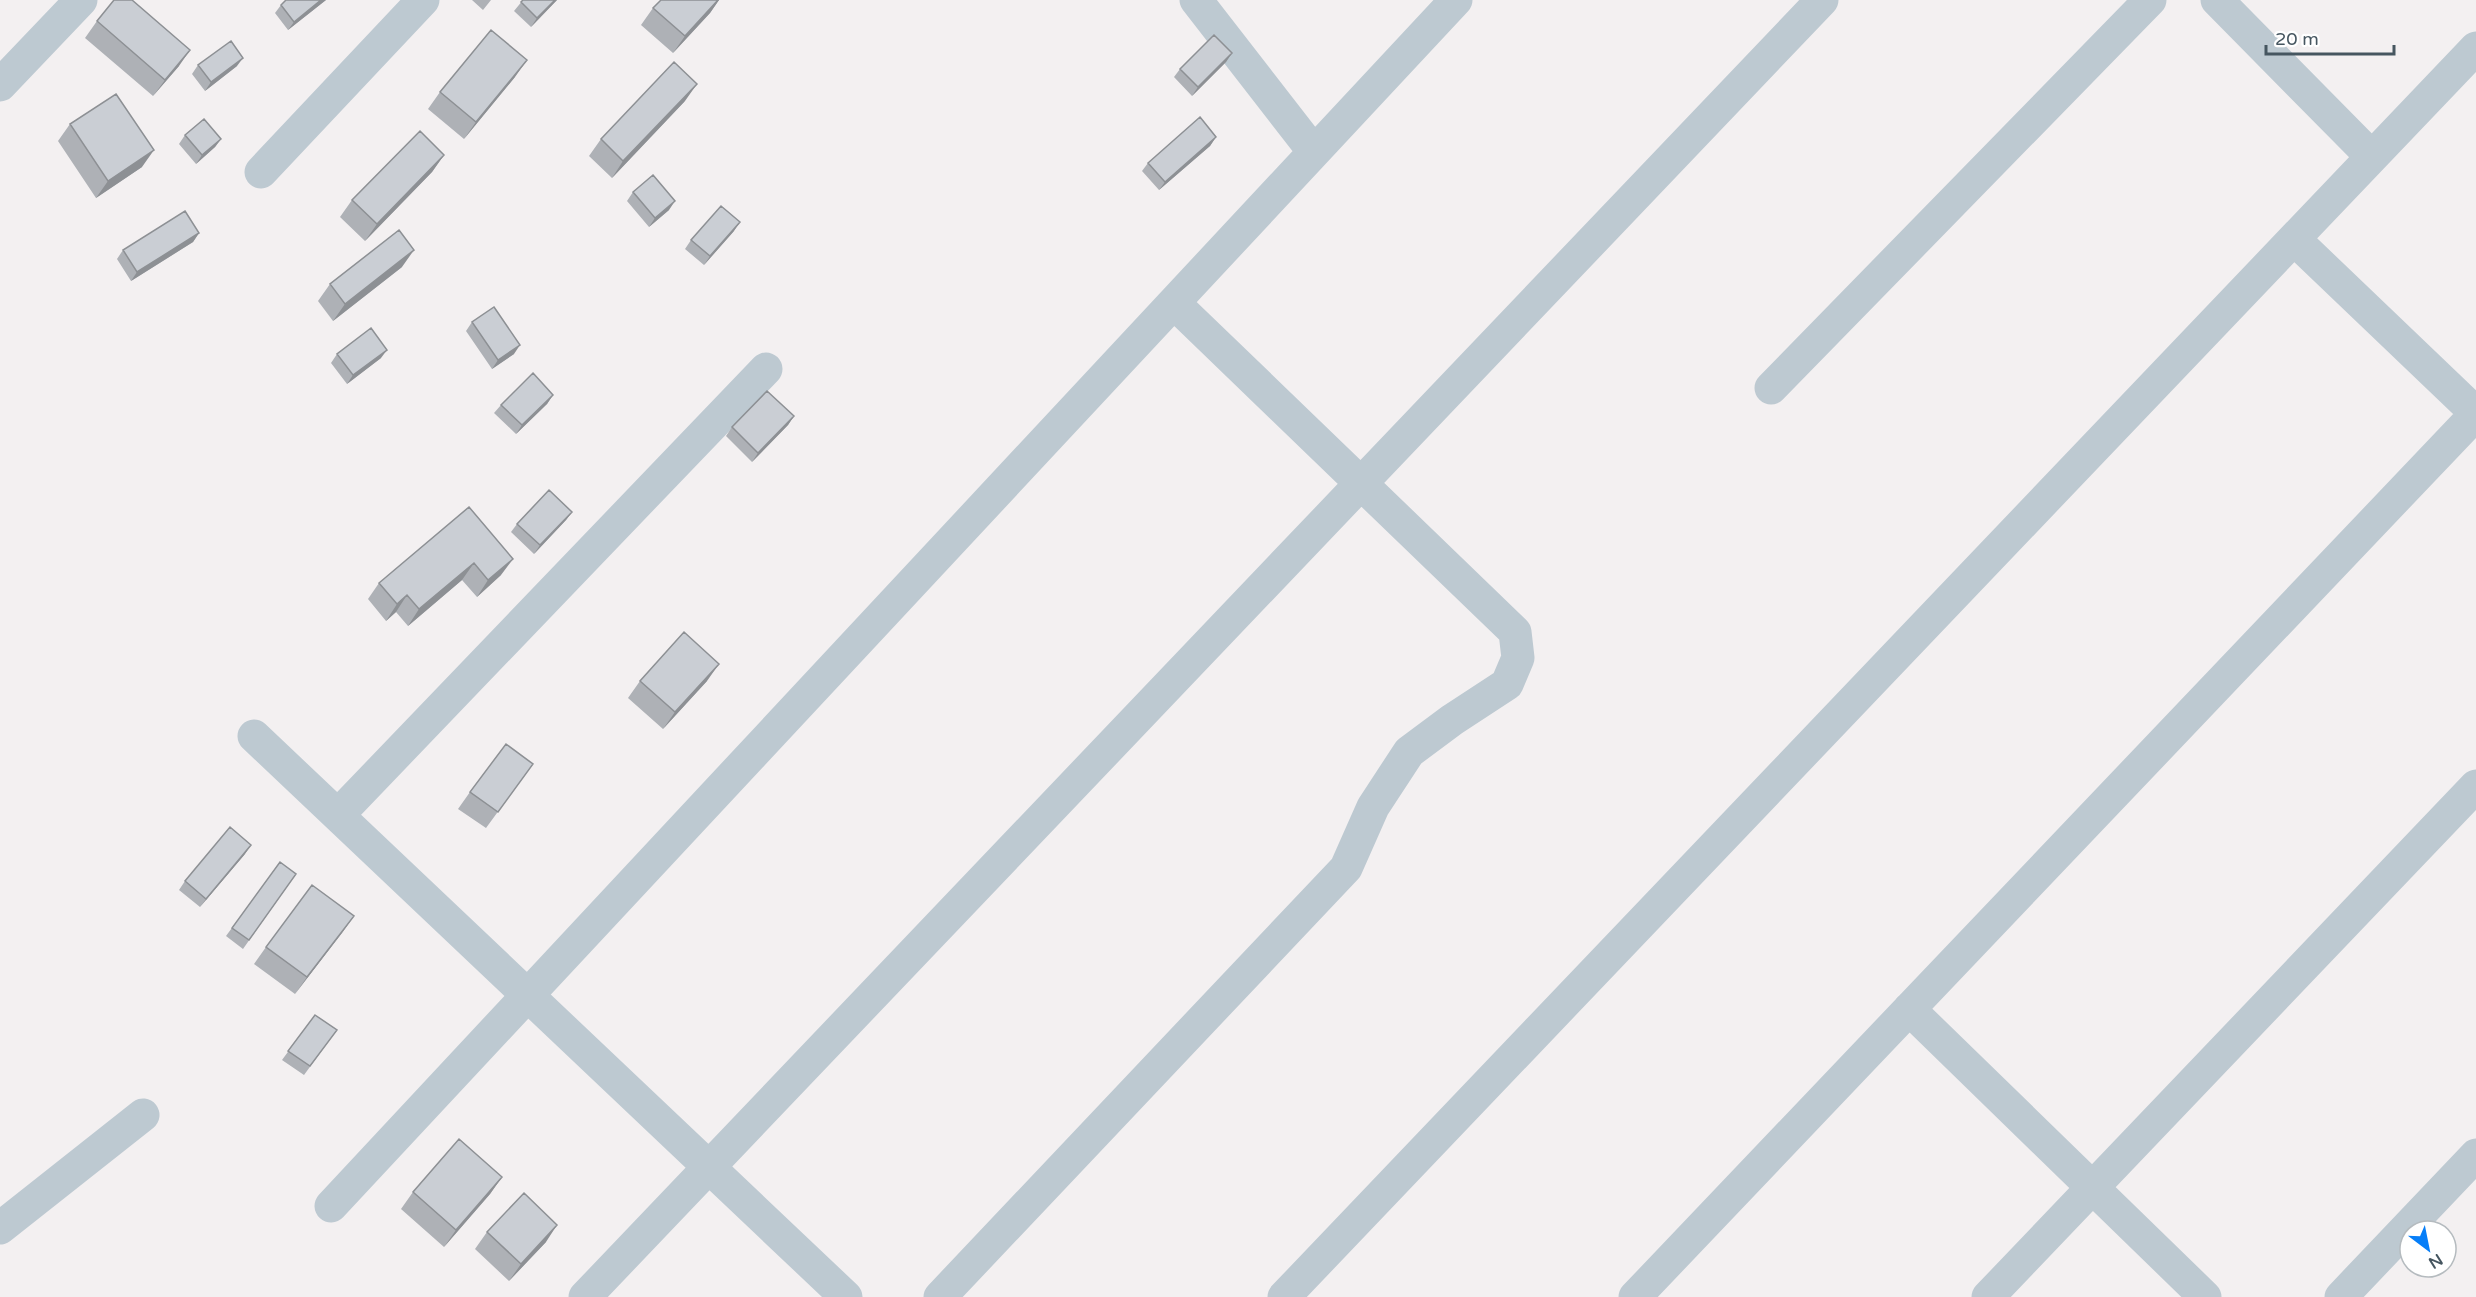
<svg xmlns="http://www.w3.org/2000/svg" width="2476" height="1297" font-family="'Varela Round',sans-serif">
<rect width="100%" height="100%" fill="#f3f0f1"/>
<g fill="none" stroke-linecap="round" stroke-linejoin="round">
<path stroke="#bdc9d1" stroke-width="33" d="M1196,0L1314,152
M2217,0L2372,157
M0,85L81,0
M261,172L423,0
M2294,239L2476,413
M1771,388L2150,0
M254,736L846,1297
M338,815L766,369
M1909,1009L2205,1297
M331,1206L1456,0
M0,1228L143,1115
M585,1297L1822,0
M940,1297L1346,868L1373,807L1409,752L1452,720L1507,684L1518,658L1515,632L1174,303
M1284,1297L2476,48
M1635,1297L2476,414
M1988,1297L2476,786
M2341,1297L2476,1155"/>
</g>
<path fill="#aeb1b6" d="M326,0L288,30L275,13L281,5Z
M472,0H491L483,10Z
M523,0H557L531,27L514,11Z
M661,0H719L710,13L673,53L641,25L653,8Z
M97,21L179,66L153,96L85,38Z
M1232,53L1226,62L1192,96L1174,77L1180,69Z
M198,65L237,66L205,91L192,74Z
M515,77L464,139L428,109L440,92Z
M685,101L612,178L589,156L601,139Z
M70,124L142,167L96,198L58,141Z
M185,135L221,139L215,147L196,164L179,144Z
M1216,137L1210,146L1159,190L1142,171L1148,163Z
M444,155L432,172L365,241L340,217L352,200Z
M633,192L669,210L649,227L627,201Z
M734,231L704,265L685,249L691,240Z
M199,233L193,242L131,281L117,259L123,250Z
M402,267L333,321L318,301L330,284Z
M472,322L514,354L492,369L466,331Z
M337,354L381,358L347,384L331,363Z
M553,395L547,404L516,434L494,413L501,405Z
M794,416L788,425L752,462L726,436L732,427Z
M469,507L501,575L477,597L462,580L408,626L396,612L386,621L368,599L379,583Z
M572,512L566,520L534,554L511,532L517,524Z
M640,681H707L663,729L628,698Z
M533,764L486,828L458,809L470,792Z
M245,854L200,907L179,890L185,881Z
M280,862L296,874L243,949L226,936Z
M354,916L295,994L254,964L266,947Z
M315,1015L337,1030L304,1075L282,1060Z
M502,1177L490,1194L444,1247L401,1209L413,1192Z
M487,1232L546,1242L509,1281L475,1249Z"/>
<path fill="#8d9094" d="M321,0H326L288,30L294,22Z
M555,0H557L531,27L537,18Z
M718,0H719L710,13L673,53L685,36Z
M190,50L179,66L153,96L165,80Z
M1232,53L1226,62L1192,96L1198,87Z
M243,58L237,66L205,91L211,82Z
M527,60L515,77L464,139L476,122Z
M697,84L685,101L612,178L623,161Z
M1216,137L1210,146L1159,190L1165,182Z
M221,139L215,147L196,164L202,155Z
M154,150L142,167L96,198L108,181Z
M444,155L432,172L365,241L377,224Z
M675,201L669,210L649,227L655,218Z
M740,222L734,231L704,265L710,256Z
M199,233L193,242L131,281L137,272Z
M414,250L402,267L333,321L345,304Z
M520,345L514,354L492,369L498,360Z
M387,350L381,358L347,384L353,375Z
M553,395L547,404L516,434L522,425Z
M794,416L788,425L752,462L758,453Z
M572,512L566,520L534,554L540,545Z
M513,559L501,575L477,597L488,580Z
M474,563L462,580L408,626L419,609Z
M407,595L396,612L386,621L397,604Z
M719,664L707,681L663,729L675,712Z
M251,845L245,854L200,907L206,899Z
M354,916L342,933L295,994L307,977Z
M502,1177L490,1194L444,1247L456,1230Z
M557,1225L546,1242L509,1281L521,1264Z"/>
<path fill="#caced4" stroke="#8d9094" stroke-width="1.5" d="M114,0H132L190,50L165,80L97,21Z
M286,0H321L294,22L281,5Z
M523,0H555L537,18L521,2Z
M661,0H718L685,36L653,8Z
M491,30L527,60L476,122L440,92Z
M1214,35L1232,53L1198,87L1180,69Z
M231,41L243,58L211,82L198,65Z
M674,62L697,84L623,161L601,139Z
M116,94L154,150L108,181L70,124Z
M1200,117L1216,137L1165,182L1148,163Z
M204,119L221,139L202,155L185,135Z
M420,131L444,155L377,224L352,200Z
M653,175L675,201L655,218L633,192Z
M721,206L740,222L710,256L691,240Z
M185,211L199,233L137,272L123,250Z
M399,230L414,250L345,304L330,284Z
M494,307L520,345L498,360L472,322Z
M371,328L387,350L353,375L337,354Z
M533,373L553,395L522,425L501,405Z
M767,391L794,416L758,453L732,427Z
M549,490L572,512L540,545L517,524Z
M469,507L513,559L488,580L474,563L419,609L407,595L397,604L379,583Z
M684,632L719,664L675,712L640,681Z
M506,744L533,764L498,812L470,792Z
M230,827L251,845L206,899L185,881Z
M280,862L296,874L249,940L232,928Z
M312,885L354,916L307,977L266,947Z
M315,1015L337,1030L310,1066L288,1051Z
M459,1139L502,1177L456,1230L413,1192Z
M524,1193L557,1225L521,1264L487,1232Z"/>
<g transform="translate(2428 1249) rotate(148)"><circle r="28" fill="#ffffff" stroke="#b5bbbf" stroke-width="1.5"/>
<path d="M0-4.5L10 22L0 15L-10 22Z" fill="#067ef8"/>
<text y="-9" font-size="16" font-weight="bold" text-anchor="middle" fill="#465660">N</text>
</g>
<path d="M2266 45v9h128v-9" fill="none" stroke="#465660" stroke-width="3"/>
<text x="2275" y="45" font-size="18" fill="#465660" stroke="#ffffff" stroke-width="4.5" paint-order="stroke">20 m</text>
</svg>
